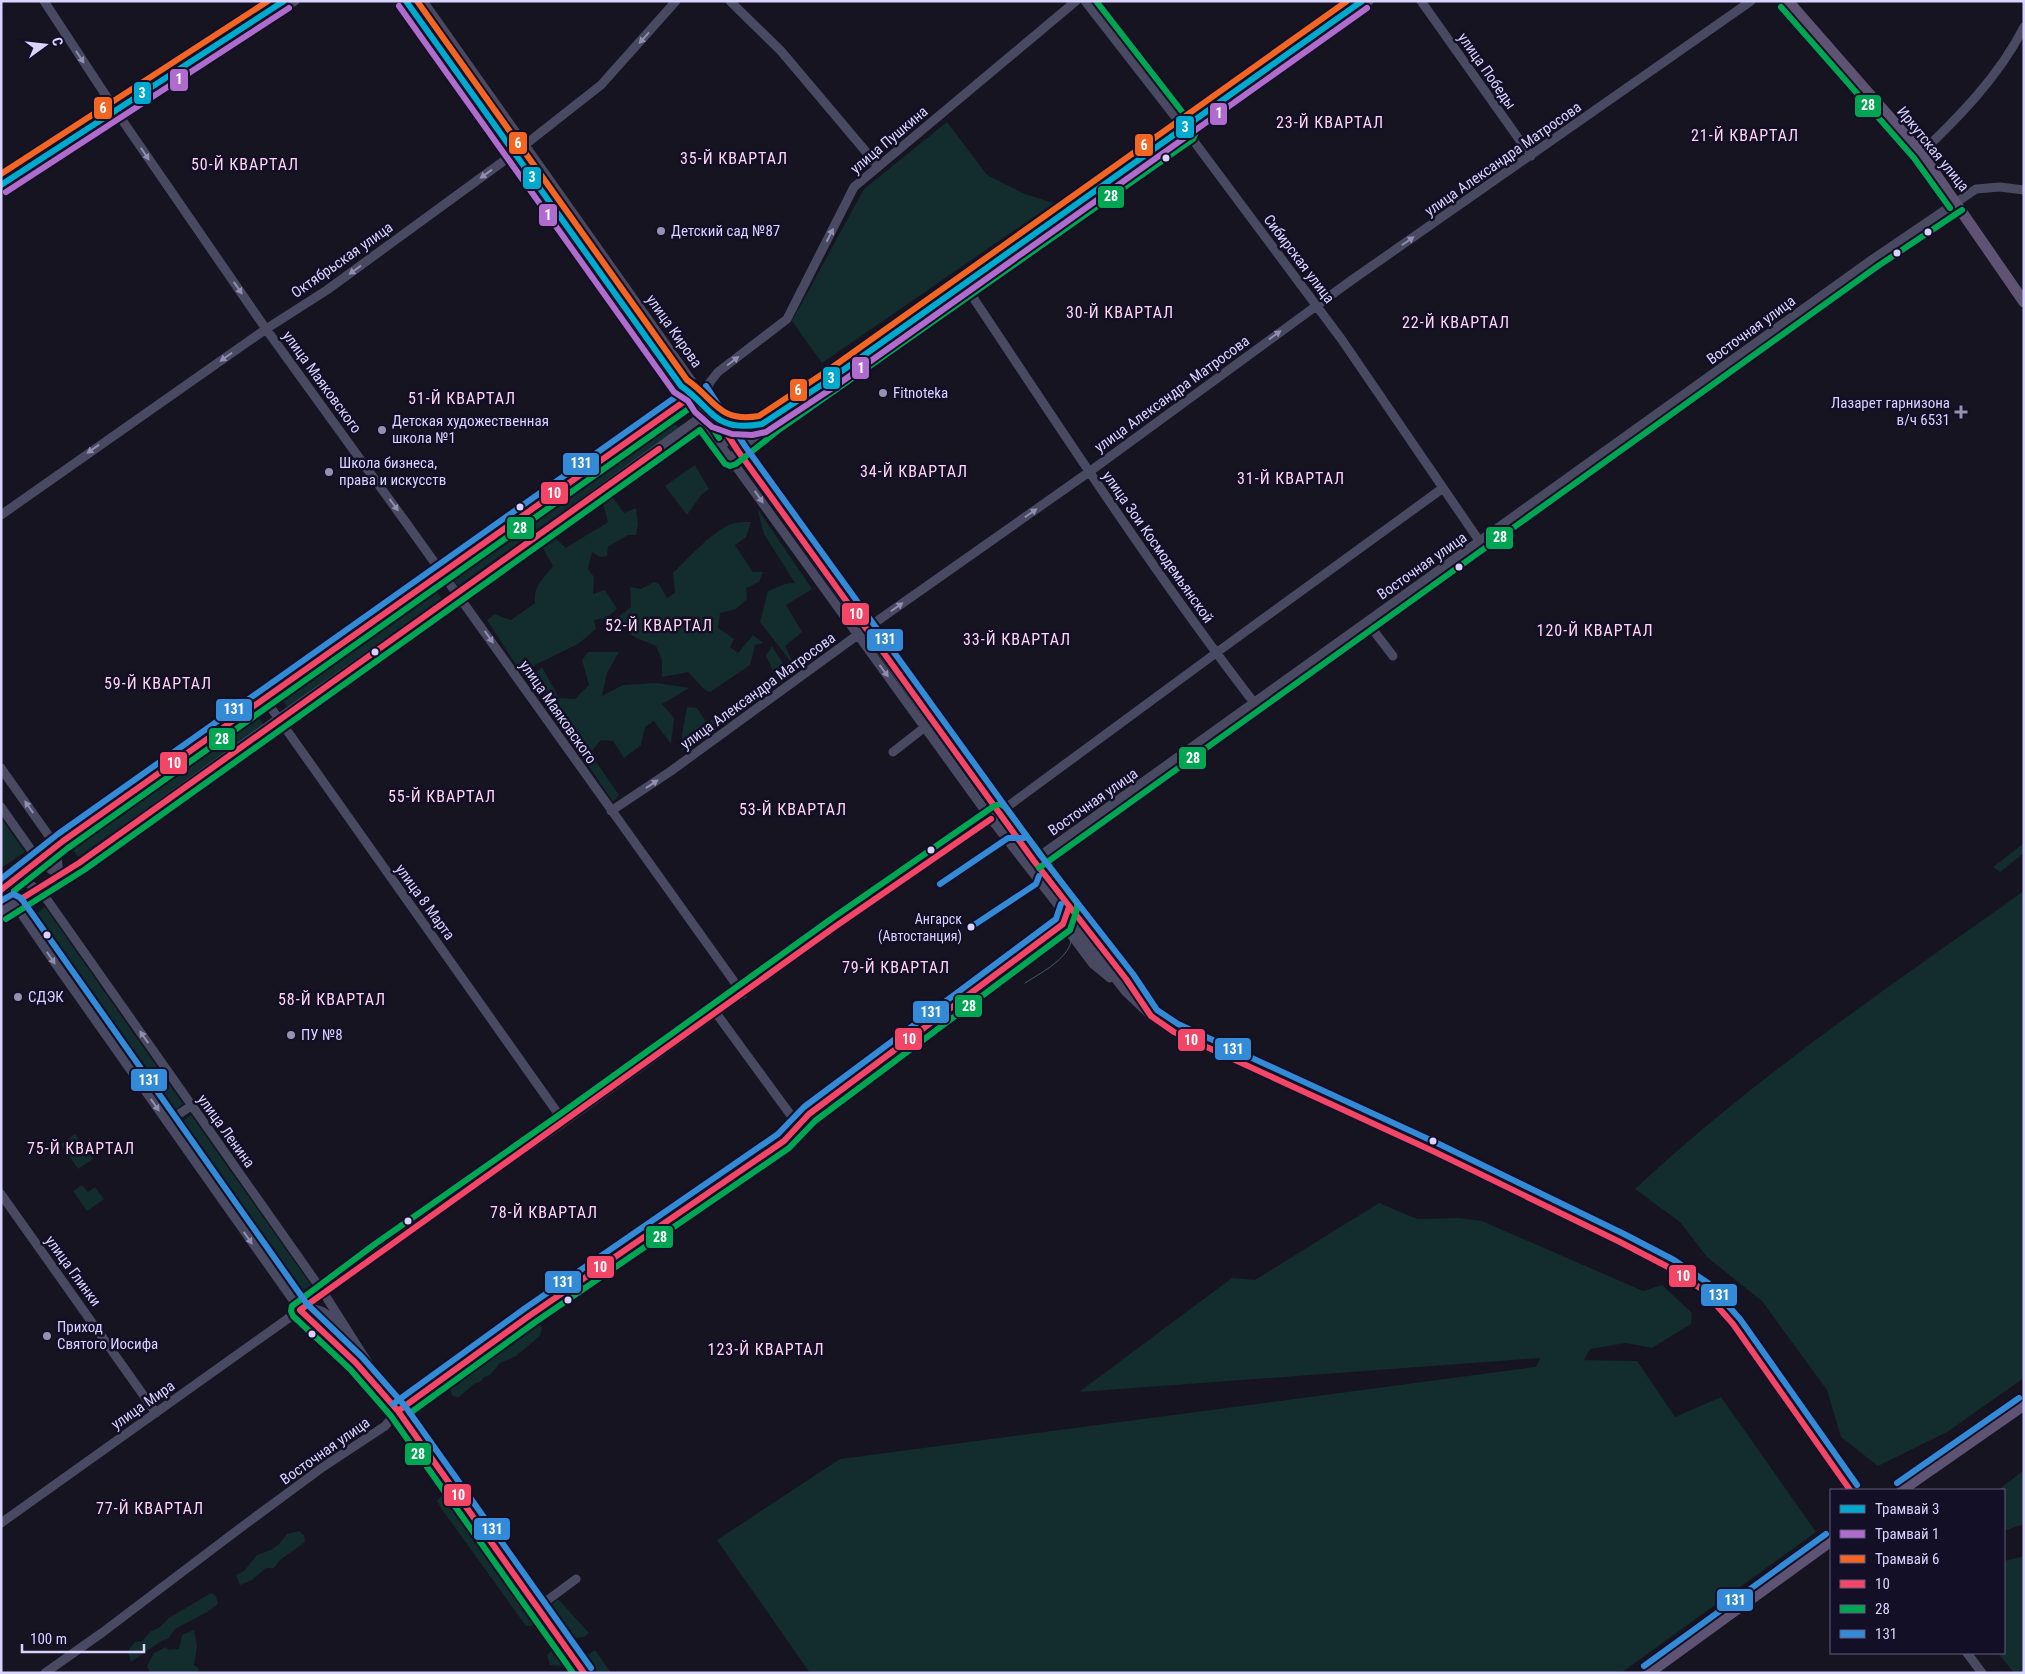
<svg xmlns="http://www.w3.org/2000/svg" width="2025" height="1674" font-family="'Roboto Condensed',sans-serif">
<rect width="100%" height="100%" fill="#161421"/>
<path fill="#132c2d" d="M947,122L987,175L1025,194L1054,203L822,363L792,321L864,189Z
M668,415L679,428L458,586L449,572Z
M695,465L709,489L701,495L687,515L665,486Z
M611,495L624,513L636,508L638,524L636,535H628L608,547L607,556L600,557L592,552L588,569L594,577L593,594L605,590L617,609L606,618L594,620L596,629L578,644L535,665L524,677L487,620L494,614L511,620L535,603C533,586 543,579 553,566L540,543L553,536L566,548L608,522L602,500Z
M757,508L812,589L786,605L802,632L785,646L795,667L760,622L768,591L785,584L795,583L764,534Z
M751,522L746,537L735,545L753,572H763L759,582L746,588L747,599L736,609L720,613L718,628L734,639L730,647L738,653L753,635L763,643L755,645L750,665L710,692L705,690L688,672L662,677V660L656,646C634,636 631,640 618,617L631,607L630,587L641,589L654,582L659,584L667,598L675,593L673,573C687,559 713,531 731,524C737,522 745,522 751,522Z
M433,586L442,599L288,708L279,695Z
M772,646L790,675L682,751V734L687,707L697,708L707,723L776,678L766,656Z
M588,652H619L607,673L602,696L623,685L657,683L689,688L662,704L674,718L671,744L654,721L645,727L641,745L624,758L613,741L601,740L590,753L619,795L613,802L559,722L547,700L532,680L533,675L542,667L559,698L575,699L589,685L582,660Z
M254,711L264,725L78,857L68,843Z
M1,818L25,852L1,868Z
M2024,843V853L2000,872L1993,867Z
M2024,891V1378L1947,1432L1878,1466L1841,1437L1827,1390L1762,1301L1707,1257L1680,1222L1635,1189C1754,1078 1891,985 2024,891Z
M45,907L183,1104L168,1115L30,918Z
M191,1115L311,1285L296,1296L176,1126Z
M75,1134L93,1159L78,1169L61,1144Z
M82,1185L88,1192L95,1187L104,1199L87,1211L73,1191Z
M1379,1203L1417,1219L1459,1218L1482,1221L1643,1291L1662,1285L1692,1313L1691,1324L1652,1348L1626,1343L1590,1349L1584,1360L1637,1361L1675,1417L1721,1397L1816,1532L1621,1673H810L717,1540L840,1459L1536,1367L1540,1358L1079,1392L1232,1278L1255,1280Z
M537,1321L542,1328L540,1336L516,1356L500,1363L490,1375L484,1377L481,1381L474,1384L458,1398L452,1395L450,1388L461,1373L473,1365L477,1369L483,1363L485,1357L505,1350V1344L523,1329Z
M2024,1470V1524L2004,1531V1490H1998Z
M442,1495L449,1496L536,1619L535,1622L531,1626H526L441,1508L437,1501Z
M299,1531L304,1535L305,1542L280,1560L274,1568H266L252,1580L240,1585L236,1575L244,1571L257,1555L271,1550L279,1544L287,1534Z
M2024,1554V1673H2014L1998,1653H2004V1561L2021,1557Z
M211,1593L216,1596L218,1604L207,1612L175,1629L168,1639L161,1641L131,1662L128,1651L135,1642L142,1641L151,1631L159,1628L169,1618Z
M558,1599L589,1633L584,1637L575,1638L553,1607L552,1604Z
M194,1630L197,1646L194,1665L200,1670L196,1673H150L147,1666L154,1653L166,1647L168,1650L179,1649L182,1635Z
M553,1649L559,1651L563,1659L561,1666L550,1665L547,1655Z
M595,1650L611,1673H598L586,1656Z"/>
<g fill="none" stroke-linecap="round" stroke-linejoin="round">
<path stroke="#4a4962" stroke-width="9" d="M44,1L118,114L266,329L407,524L743,994
M404,1L536,190L991,819L1125,991L1151,1016L1174,1032L1435,1152L1620,1242L1670,1268L1703,1290L1733,1324L1850,1490
M423,1L691,380L738,451L866,629L1034,861L1126,979L1140,1000
M730,1L781,51L878,166
M1085,1L1187,132L1342,340L1480,542
M1421,1L1531,156
M1921,153C1960,116 1999,76 2024,27
M1,189L295,1
M964,284C1059,426 1151,569 1255,704
M703,397L710,382L718,372L787,319L854,187L1076,1
M726,442L834,369L1178,121L1349,1
M735,454L775,422L1176,140L1369,1
M1,515L266,329L327,290L512,155L601,85L676,1
M1367,622L1393,656
M264,698L564,1122
M893,752L925,727
M1,768L56,846L59,875
M1,807L39,861L59,875
M611,811L671,771L863,631L1089,472L1349,282L1751,1
M1030,863L1873,259L1976,189L2000,187L2024,190
M18,877L37,889L48,901L323,1292L408,1426L584,1673
M9,884L14,903L55,963L300,1310L356,1363L378,1389
M1,890L63,841L693,396
M1,912L79,863L278,719L457,594L705,414
M1063,924L1093,964L1110,978
M716,1013L798,1125
M167,1122L191,1106
M1,1194L156,1413
M301,1310C322,1307 326,1312 340,1328
M1,1523L300,1310L380,1251L564,1122L836,926L996,815L1216,653L1443,488
M537,1608L576,1579
M1967,1653L1982,1673
M45,1673L103,1632L243,1526L323,1467L385,1426L398,1411L477,1353L784,1141L809,1114L1063,924L1069,907"/>
<path stroke="#5e5373" stroke-width="11" d="M1788,1L1921,153L2024,302
M1902,1490L2024,1405
M1649,1673L1831,1541"/>
<path stroke="#43596b" stroke-width="1" d="M702,406L986,805L1067,912C1086,950 1052,966 1025,983
M744,462C736,442 751,432 765,420"/>
<g stroke="#130f26" stroke-width="10">
<path id="bus-1" d="M699,391L738,451L1034,861L1126,979L1151,1016L1174,1032L1435,1152L1620,1242L1670,1268L1703,1290L1733,1324L1850,1490
M1,890L63,841L699,391
M21,899L79,863L659,449
M398,1411L529,1316L784,1141L809,1114L1063,924L1069,907
M584,1673L398,1411L356,1363L300,1310L836,926L991,819"/>
</g>
<g stroke="#130f26" stroke-width="10">
<path id="bus-2" d="M1781,7L1914,158L1950,208
M1039,868L1878,266L1962,210
M14,891L68,848L697,403L719,438
M6,919L84,870L700,430L725,464L730,466L736,464L780,429L1193,139L1196,132L1194,127L1096,1
M410,1413L534,1323L789,1148L815,1121L1070,930L1077,909V903L1005,807L1000,804L994,806L831,919L559,1115L375,1244L292,1306L291,1311L293,1316L350,1369L391,1416L573,1673"/>
</g>
<g stroke="#130f26" stroke-width="10">
<path id="bus-3" d="M706,386L745,446L1041,856L1133,974L1157,1010L1178,1024L1439,1144L1624,1234L1674,1260L1708,1283L1740,1319L1857,1485
M1,879L58,834L694,384
M940,884L1008,838H1024
M1,901L13,894L21,898L307,1304L362,1357L405,1406L591,1668
M971,927L1036,884L1039,876
M393,1404L524,1309L778,1134L804,1107L1056,919L1061,904
M1897,1483L2019,1398
M1644,1666L1826,1534"/>
</g>
<use href="#bus-1" stroke="#f34667" stroke-width="6"/>
<use href="#bus-2" stroke="#00a651" stroke-width="6"/>
<use href="#bus-3" stroke="#338bd7" stroke-width="6"/>
<g stroke="#130f26" stroke-width="10">
<path id="tram-1" d="M406,1L681,386C713,408 713,433 762,424L832,378L1362,1
M1,185L284,1"/>
</g>
<g stroke="#130f26" stroke-width="10">
<path id="tram-2" d="M399,6L674,392L688,401L695,412L712,427L732,434L752,435L766,432L837,385L1367,8
M6,192L289,8"/>
</g>
<g stroke="#130f26" stroke-width="10">
<path id="tram-3" d="M417,1L687,380C715,399 718,423 759,416L827,371L1347,1
M1,174L268,1"/>
</g>
<use href="#tram-1" stroke="#00a9ce" stroke-width="6"/>
<use href="#tram-2" stroke="#b06ccc" stroke-width="6"/>
<use href="#tram-3" stroke="#f26522" stroke-width="6"/>
</g>
<defs><path id="oneway-solid" d="M-6-.8H1V-3.2L6.5 0L1 3.2V.8H-6Z" transform="scale(1.25)"/></defs>
<g fill="#928eb0">
<use href="#oneway-solid" transform="translate(644 38) rotate(132)"/>
<use href="#oneway-solid" transform="translate(80 57) rotate(57)"/>
<use href="#oneway-solid" transform="translate(145 154) rotate(56)"/>
<use href="#oneway-solid" transform="translate(486 174) rotate(144)"/>
<use href="#oneway-solid" transform="translate(830 235) rotate(-63)"/>
<use href="#oneway-solid" transform="translate(1408 241) rotate(-35)"/>
<use href="#oneway-solid" transform="translate(355 270) rotate(144)"/>
<use href="#oneway-solid" transform="translate(238 288) rotate(55)"/>
<use href="#oneway-solid" transform="translate(1275 335) rotate(-36)"/>
<use href="#oneway-solid" transform="translate(226 357) rotate(145)"/>
<use href="#oneway-solid" transform="translate(733 361) rotate(-37)"/>
<use href="#oneway-solid" transform="translate(93 449) rotate(144)"/>
<use href="#oneway-solid" transform="translate(759 497) rotate(55)"/>
<use href="#oneway-solid" transform="translate(394 505) rotate(54)"/>
<use href="#oneway-solid" transform="translate(1031 513) rotate(-35)"/>
<use href="#oneway-solid" transform="translate(897 607) rotate(-35)"/>
<use href="#oneway-solid" transform="translate(489 637) rotate(55)"/>
<use href="#oneway-solid" transform="translate(884 671) rotate(54)"/>
<use href="#oneway-solid" transform="translate(652 784) rotate(-34)"/>
<use href="#oneway-solid" transform="translate(29 807) rotate(-125)"/>
<use href="#oneway-solid" transform="translate(51 958) rotate(56)"/>
<use href="#oneway-solid" transform="translate(144 1037) rotate(-125)"/>
<use href="#oneway-solid" transform="translate(155 1105) rotate(55)"/>
<use href="#oneway-solid" transform="translate(248 1238) rotate(55)"/>
</g>
<g fill="#d9d4ff" stroke="#130f26" stroke-width="2">
<circle cx="1166" cy="158" r="4.5"/>
<circle cx="1928" cy="232" r="4.5"/>
<circle cx="1897" cy="253" r="4.5"/>
<circle cx="520" cy="507" r="4.5"/>
<circle cx="1459" cy="567" r="4.5"/>
<circle cx="375" cy="652" r="4.5"/>
<circle cx="931" cy="850" r="4.5"/>
<circle cx="971" cy="927" r="4.5"/>
<circle cx="47" cy="935" r="4.5"/>
<circle cx="1433" cy="1141" r="4.5"/>
<circle cx="408" cy="1221" r="4.5"/>
<circle cx="568" cy="1300" r="4.5"/>
<circle cx="312" cy="1334" r="4.5"/>
</g>
<g fill="#9591b1" stroke="#130f26" stroke-width="2">
<circle cx="661" cy="231" r="5"/>
<circle cx="883" cy="393" r="5"/>
<path d="M1958.5 404.5h5v5h5v5h-5v5h-5v-5h-5v-5h5z"/>
<circle cx="382" cy="430" r="5"/>
<circle cx="329" cy="472" r="5"/>
<circle cx="18" cy="997" r="5"/>
<circle cx="291" cy="1035" r="5"/>
<circle cx="47" cy="1336" r="5"/>
</g>
<g text-anchor="middle" dominant-baseline="central" stroke-width="5" stroke-linejoin="round" paint-order="stroke">
<g font-size="14" fill="#d9d4ff" stroke="#130f26" text-anchor="end">
<text x="962" y="919">Ангарск<tspan x="962" dy="17">(Автостанция)</tspan></text>
</g>
<g font-size="15" fill="#d9d4ff" stroke="#130f26">
<text transform="translate(1487 71) rotate(55)">улица Победы</text>
<text transform="translate(889 140) rotate(-40)">улица Пушкина</text>
<text transform="translate(1933 149) rotate(51)">Иркутская улица</text>
<text transform="translate(1503 159) rotate(-35)">улица Александра Матросова</text>
<text transform="translate(1299 259) rotate(53)">Сибирская улица</text>
<text transform="translate(342 260) rotate(-35)">Октябрьская улица</text>
<text transform="translate(1751 330) rotate(-36)">Восточная улица</text>
<text transform="translate(674 331) rotate(55)">улица Кирова</text>
<text transform="translate(322 382) rotate(54)">улица Маяковского</text>
<text transform="translate(1172 394) rotate(-36)">улица Александра Матросова</text>
<text transform="translate(1158 547) rotate(55)">улица Зои Космодемьянской</text>
<text transform="translate(1422 566) rotate(-35)">Восточная улица</text>
<text transform="translate(758 691) rotate(-36)">улица Александра Матросова</text>
<text transform="translate(558 712) rotate(55)">улица Маяковского</text>
<text transform="translate(1093 802) rotate(-35)">Восточная улица</text>
<text transform="translate(425 902) rotate(54)">улица 8 Марта</text>
<text transform="translate(226 1131) rotate(54)">улица Ленина</text>
<text transform="translate(73 1271) rotate(54)">улица Глинки</text>
<text transform="translate(143 1405) rotate(-35)">улица Мира</text>
<text transform="translate(325 1451) rotate(-35)">Восточная улица</text>
</g>
<g font-size="15" fill="#d9d4ff" stroke="#130f26" text-anchor="start">
<text x="671" y="231">Детский сад №87</text>
<text x="893" y="393">Fitnoteka</text>
<text x="1950" y="403" text-anchor="end">Лазарет гарнизона<tspan x="1950" dy="17">в/ч 6531</tspan></text>
<text x="392" y="421">Детская художественная<tspan x="392" dy="17">школа №1</tspan></text>
<text x="339" y="463">Школа бизнеса,<tspan x="339" dy="17">права и искусств</tspan></text>
<text x="28" y="997">СДЭК</text>
<text x="301" y="1035">ПУ №8</text>
<text x="57" y="1327">Приход<tspan x="57" dy="17">Святого Иосифа</tspan></text>
</g>
<g font-size="16" letter-spacing="1" fill="#ffd6f0" stroke="#130f26">
<text x="1330" y="122">23-Й КВАРТАЛ</text>
<text x="1745" y="135">21-Й КВАРТАЛ</text>
<text x="734" y="158">35-Й КВАРТАЛ</text>
<text x="245" y="164">50-Й КВАРТАЛ</text>
<text x="1120" y="312">30-Й КВАРТАЛ</text>
<text x="1456" y="322">22-Й КВАРТАЛ</text>
<text x="462" y="398">51-Й КВАРТАЛ</text>
<text x="914" y="471">34-Й КВАРТАЛ</text>
<text x="1291" y="478">31-Й КВАРТАЛ</text>
<text x="659" y="625">52-Й КВАРТАЛ</text>
<text x="1595" y="630">120-Й КВАРТАЛ</text>
<text x="1017" y="639">33-Й КВАРТАЛ</text>
<text x="158" y="683">59-Й КВАРТАЛ</text>
<text x="442" y="796">55-Й КВАРТАЛ</text>
<text x="793" y="809">53-Й КВАРТАЛ</text>
<text x="896" y="967">79-Й КВАРТАЛ</text>
<text x="332" y="999">58-Й КВАРТАЛ</text>
<text x="81" y="1148">75-Й КВАРТАЛ</text>
<text x="544" y="1212">78-Й КВАРТАЛ</text>
<text x="766" y="1349">123-Й КВАРТАЛ</text>
<text x="150" y="1508">77-Й КВАРТАЛ</text>
</g>
</g>
<g stroke="#130f26" stroke-width="2">
<rect x="169" y="68" width="20" height="24" rx="5" fill="#b06ccc"/>
<rect x="133" y="81" width="19" height="24" rx="5" fill="#00a9ce"/>
<rect x="1854" y="94" width="28" height="24" rx="5" fill="#00a651"/>
<rect x="93" y="96" width="20" height="24" rx="5" fill="#f26522"/>
<rect x="1209" y="102" width="19" height="24" rx="5" fill="#b06ccc"/>
<rect x="1175" y="115" width="20" height="24" rx="5" fill="#00a9ce"/>
<rect x="508" y="131" width="20" height="24" rx="5" fill="#f26522"/>
<rect x="1134" y="133" width="20" height="24" rx="5" fill="#f26522"/>
<rect x="522" y="166" width="20" height="24" rx="5" fill="#00a9ce"/>
<rect x="1097" y="185" width="28" height="24" rx="5" fill="#00a651"/>
<rect x="538" y="203" width="20" height="24" rx="5" fill="#b06ccc"/>
<rect x="851" y="356" width="19" height="24" rx="5" fill="#b06ccc"/>
<rect x="822" y="366" width="19" height="24" rx="5" fill="#00a9ce"/>
<rect x="789" y="378" width="19" height="24" rx="5" fill="#f26522"/>
<rect x="562" y="452" width="38" height="24" rx="5" fill="#338bd7"/>
<rect x="540" y="481" width="29" height="24" rx="5" fill="#f34667"/>
<rect x="506" y="516" width="29" height="24" rx="5" fill="#00a651"/>
<rect x="1485" y="526" width="29" height="24" rx="5" fill="#00a651"/>
<rect x="841" y="602" width="29" height="24" rx="5" fill="#f34667"/>
<rect x="866" y="628" width="38" height="24" rx="5" fill="#338bd7"/>
<rect x="215" y="698" width="38" height="24" rx="5" fill="#338bd7"/>
<rect x="208" y="727" width="28" height="24" rx="5" fill="#00a651"/>
<rect x="1178" y="746" width="29" height="24" rx="5" fill="#00a651"/>
<rect x="159" y="751" width="29" height="24" rx="5" fill="#f34667"/>
<rect x="954" y="994" width="29" height="24" rx="5" fill="#00a651"/>
<rect x="912" y="1000" width="38" height="24" rx="5" fill="#338bd7"/>
<rect x="894" y="1027" width="29" height="24" rx="5" fill="#f34667"/>
<rect x="1177" y="1028" width="29" height="24" rx="5" fill="#f34667"/>
<rect x="1214" y="1037" width="38" height="24" rx="5" fill="#338bd7"/>
<rect x="130" y="1068" width="38" height="24" rx="5" fill="#338bd7"/>
<rect x="645" y="1225" width="29" height="24" rx="5" fill="#00a651"/>
<rect x="586" y="1255" width="29" height="24" rx="5" fill="#f34667"/>
<rect x="1668" y="1264" width="29" height="24" rx="5" fill="#f34667"/>
<rect x="544" y="1270" width="38" height="24" rx="5" fill="#338bd7"/>
<rect x="1700" y="1283" width="38" height="24" rx="5" fill="#338bd7"/>
<rect x="404" y="1442" width="28" height="24" rx="5" fill="#00a651"/>
<rect x="443" y="1483" width="29" height="24" rx="5" fill="#f34667"/>
<rect x="473" y="1517" width="38" height="24" rx="5" fill="#338bd7"/>
<rect x="1716" y="1588" width="38" height="24" rx="5" fill="#338bd7"/>
</g>
<g font-size="14" text-anchor="middle" font-weight="bold" fill="#fff">
<text x="179" y="84">1</text>
<text x="142" y="98">3</text>
<text x="1868" y="110">28</text>
<text x="103" y="113">6</text>
<text x="1219" y="118">1</text>
<text x="1185" y="132">3</text>
<text x="518" y="148">6</text>
<text x="1144" y="150">6</text>
<text x="532" y="182">3</text>
<text x="1111" y="201">28</text>
<text x="548" y="220">1</text>
<text x="861" y="373">1</text>
<text x="831" y="383">3</text>
<text x="798" y="395">6</text>
<text x="581" y="468">131</text>
<text x="554" y="498">10</text>
<text x="520" y="533">28</text>
<text x="1500" y="542">28</text>
<text x="856" y="619">10</text>
<text x="885" y="644">131</text>
<text x="234" y="714">131</text>
<text x="222" y="744">28</text>
<text x="1193" y="763">28</text>
<text x="174" y="768">10</text>
<text x="969" y="1011">28</text>
<text x="931" y="1017">131</text>
<text x="909" y="1044">10</text>
<text x="1191" y="1045">10</text>
<text x="1233" y="1054">131</text>
<text x="149" y="1085">131</text>
<text x="660" y="1242">28</text>
<text x="600" y="1272">10</text>
<text x="1683" y="1281">10</text>
<text x="563" y="1287">131</text>
<text x="1719" y="1300">131</text>
<text x="418" y="1459">28</text>
<text x="458" y="1500">10</text>
<text x="492" y="1534">131</text>
<text x="1735" y="1605">131</text>
</g>
<rect width="2025" height="1674" fill="none" stroke="#d9d4ff" stroke-width="5"/>
<rect x="1830" y="1489" width="175" height="165" fill="#130f26" stroke="#625e7d"/>
<rect x="1840" y="1505" width="25" height="8" fill="#00a9ce" stroke="#625e7d"/>
<text x="1875" y="1514" font-size="15" fill="#d9d4ff">Трамвай 3</text>
<rect x="1840" y="1530" width="25" height="8" fill="#b06ccc" stroke="#625e7d"/>
<text x="1875" y="1539" font-size="15" fill="#d9d4ff">Трамвай 1</text>
<rect x="1840" y="1555" width="25" height="8" fill="#f26522" stroke="#625e7d"/>
<text x="1875" y="1564" font-size="15" fill="#d9d4ff">Трамвай 6</text>
<rect x="1840" y="1580" width="25" height="8" fill="#f34667" stroke="#625e7d"/>
<text x="1875" y="1589" font-size="15" fill="#d9d4ff">10</text>
<rect x="1840" y="1605" width="25" height="8" fill="#00a651" stroke="#625e7d"/>
<text x="1875" y="1614" font-size="15" fill="#d9d4ff">28</text>
<rect x="1840" y="1630" width="25" height="8" fill="#338bd7" stroke="#625e7d"/>
<text x="1875" y="1639" font-size="15" fill="#d9d4ff">131</text>
<g transform="translate(45 45) rotate(75)" stroke="#130f26" stroke-width="4" paint-order="stroke">
<path d="M0-4L9 19L0 12L-9 19Z" fill="#d9d4ff"/>
<text y="-8" font-size="14" font-weight="bold" text-anchor="middle" fill="#d9d4ff">С</text>
</g>
<path d="M22 1644v8h122v-8" fill="none" stroke="#d9d4ff" stroke-width="2.5"/>
<text x="30" y="1644" font-size="15" fill="#d9d4ff" stroke="#130f26" stroke-width="4" paint-order="stroke">100 m</text>
</svg>
